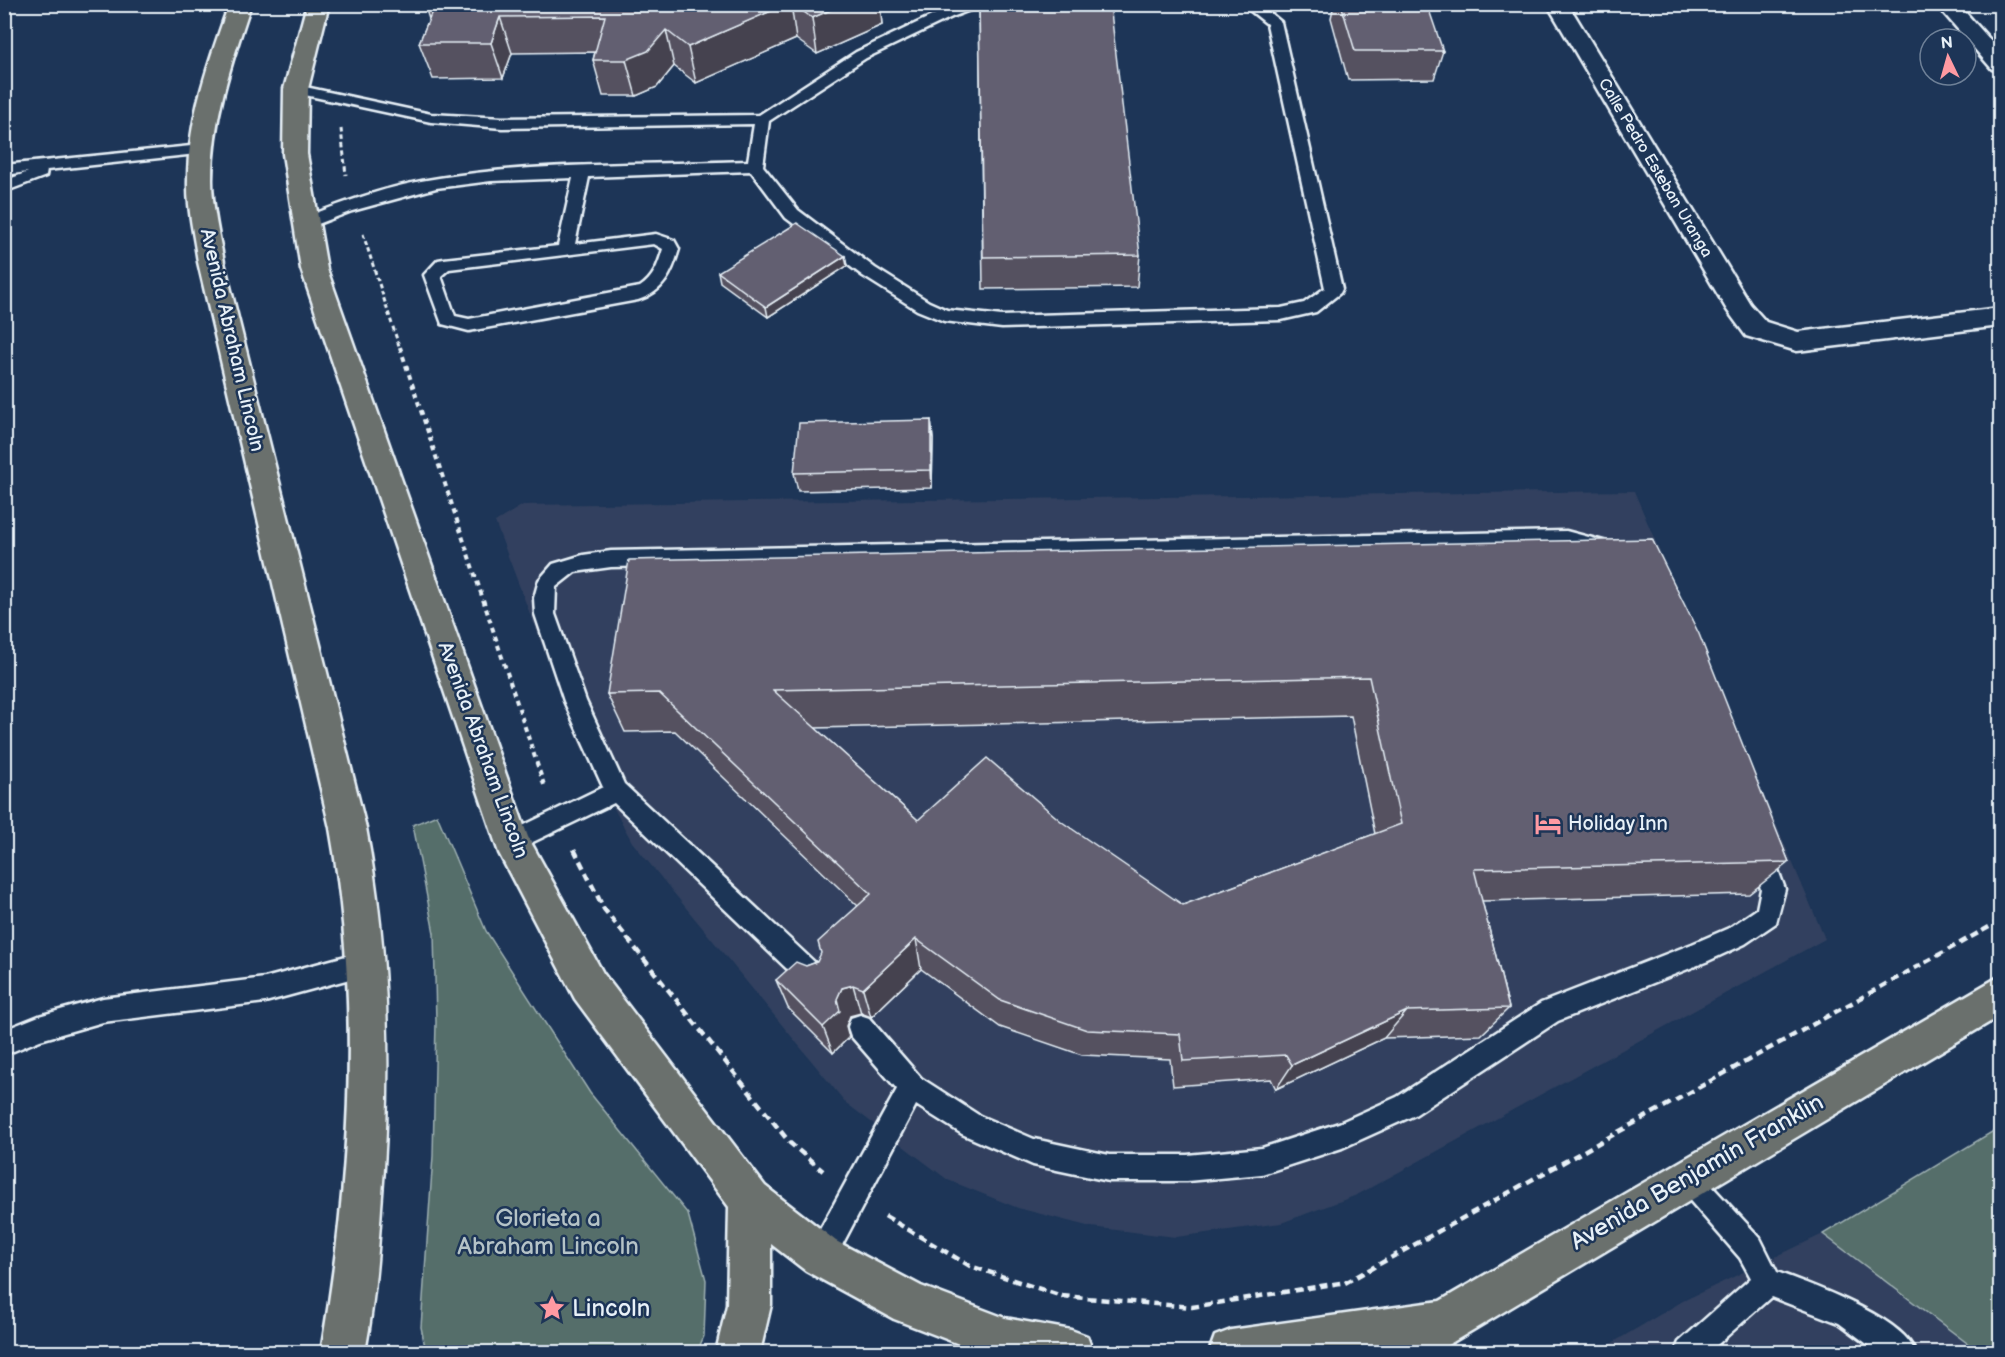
<svg xmlns="http://www.w3.org/2000/svg" width="2005" height="1357" font-family="'Balsamiq Sans',sans-serif">
<rect width="100%" height="100%" fill="#1d3557"/>
<filter id="ink" filterUnits="userSpaceOnUse"><feTurbulence type="fractalNoise" baseFrequency=".0167" numOctaves="2"/><feDisplacementMap in="SourceGraphic" scale="12" xChannelSelector="R" yChannelSelector="G"/><feConvolveMatrix kernelMatrix="1 2 1 2 8 2 1 2 1" color-interpolation-filters="sRGB"/></filter>
<g filter="url(#ink)">
<path fill="#32415f" d="M1634,491L1825,939L1357,1195L1281,1223L1176,1237L1091,1227L1018,1208L948,1180L846,1103L632,842L580,745L495,522L523,505Z
M1823,1234L1979,1352H1597L1683,1301Z"/>
<path fill="#556e6b" stroke="#9eb0b2" stroke-width="1.5" d="M437,815L486,931L590,1093L688,1214L706,1280L704,1336L697,1352H426L421,1327L433,1156L436,1022L434,933L413,825Z
M2000,1127V1352H1979L1823,1234Z"/>
<g fill="none" stroke-linecap="round" stroke-linejoin="round">
<g stroke="#e8f1f8" stroke-width="5">
<path id="lane" d="M963,4H986L952,17L866,58L769,121L763,166L798,210L875,268L929,302L947,310L1002,316L1281,308L1304,303L1325,288L1267,24L1242,4H1259L1281,22L1342,289L1340,293L1316,312L1281,320L1002,328L944,321L917,310L863,276L786,218L751,171L589,177L575,244L656,234L674,240L679,249C672,273 664,292 638,300L469,331L442,324L424,275L438,260L444,259L558,246L573,178L491,181L436,188L352,211L305,229L297,224L299,220C343,202 391,185 439,178C538,162 647,165 748,161L754,124L502,128L431,122L291,92L289,89L291,86L296,85L431,114L502,118L759,115L856,52L942,11ZM654,244L663,249C658,265 654,278 640,287L469,319L455,316L441,276L449,269Z
M201,145L209,150L206,153L47,170L46,176L4,192V181L28,172L4,175V165Z
M1566,531L1611,543L1614,548L1611,553L1604,556L1566,547L611,567L575,572L556,587L555,614L586,701L624,784L826,973L829,981L826,989L817,993L808,989L614,803L512,852L504,849L501,842L504,835L603,787L564,701L535,614L534,598L539,580L553,564L583,555L611,551Z
M1761,842L1769,845L1785,889L1776,923L1745,944L1708,961L1558,1021L1415,1115L1342,1148L1262,1174L1187,1181H1109L1033,1165L962,1134L916,1105L831,1266L821,1270L811,1266L807,1256L811,1246L897,1089L851,1036L848,1027L851,1018L860,1015L869,1018L921,1078L980,1116L1034,1139L1109,1155H1187L1262,1148L1339,1123L1397,1097L1541,1003L1692,944L1729,928L1757,909L1761,889L1750,852L1753,845Z
M368,950L377,954L380,962L377,970L368,974L265,1002L103,1022L40,1040L4,1055V1030L39,1016L103,998L265,978Z
M1688,1166L1697,1170L1760,1238L1777,1272C1811,1285 1903,1317 1915,1352H1878L1839,1323L1771,1297L1709,1352H1675L1679,1342L1751,1278L1740,1258L1679,1188L1675,1179L1679,1170Z"/>
</g>
<g stroke="#e8f1f8" stroke-width="5">
<path id="street" d="M1547,4H1568L1750,304L1766,322L1798,332L2000,308V326L1797,351L1746,336L1727,310Z
M1936,4H1958L2000,51V71L1992,69Z"/>
</g>
<g stroke="#e8f1f8" stroke-width="5">
<path id="primary" d="M229,4H251C232,61 212,119 212,180C212,207 219,235 224,262L366,828C390,955 392,1080 381,1208C378,1256 374,1305 365,1352H321C351,1179 361,1001 330,828L198,262C194,235 187,207 188,179C188,119 209,61 229,4Z
M307,4H329L308,89L307,154L327,269L528,837L603,973L765,1186L836,1241L921,1286L1005,1318L1071,1330L1087,1336L1093,1352H980L894,1319L806,1271L771,1244V1305L760,1352H716L727,1305L729,1207L575,999L499,853L301,269L283,154L284,89Z
M2000,976V1016L1436,1352H1209L1215,1336L1231,1330L1440,1301Z"/>
</g>
<path stroke="#e8f1f8" stroke-width="3" stroke-dasharray="4.5 3" stroke-linecap="butt" d="M341,129L346,175
M363,234L400,349"/>
<path stroke="#e8f1f8" stroke-width="4" stroke-dasharray="5 4.5" stroke-linecap="butt" d="M400,347L545,788"/>
<path stroke="#e8f1f8" stroke-width="4.5" stroke-dasharray="8 5" stroke-linecap="butt" d="M574,849L604,909L790,1143L823,1171
M885,1216L970,1266L1062,1296L1192,1307L1346,1282
M1345,1283L2000,921"/>
<use href="#lane" fill="#1d3557" fill-rule="evenodd"/>
<use href="#street" fill="#1d3557" fill-rule="evenodd"/>
<use href="#primary" fill="#6b706d" fill-rule="evenodd"/>
</g>
<path fill="#545161" stroke="#e8f1f8" stroke-width="1.5" fill-rule="evenodd" d="M424,4H880L882,25L817,54L796,39L696,83L674,66L657,87L636,96H603L593,60L595,52L512,53L503,78L433,79L419,43L429,19Z
M979,4L1140,255L1137,287L983,289Z
M1334,4H1341L1443,51L1434,79L1348,80L1331,18Z
M845,256L847,266L768,317L720,282L718,272Z
M931,420L933,439L932,488L798,491L794,473Z
M1652,539L1789,862L1749,894L1482,901L1509,1008L1481,1035L1384,1038L1276,1089L1271,1079L1173,1086L1170,1059L1082,1055L1000,1027L921,969L871,1017L861,1013L850,1016L846,1026L849,1037L833,1053L788,1008L776,980L806,966L817,962L858,906L675,731L625,732L607,694ZM1351,716L1375,834L1183,905L918,820L815,728Z"/>
<path fill="#45424f" stroke="#e8f1f8" stroke-width="1.5" d="M787,4H791L796,39L696,83L688,47Z
M844,4H880L882,25L817,54L812,18Z
M500,17L512,53L503,78L491,43Z
M666,30L674,66L657,87L636,96L626,60Z
M845,256L847,266L768,317L766,307Z
M931,420L933,439L932,488L931,470Z
M916,939L921,969L871,1017L863,989Z
M853,985L861,1013L850,1016L846,1026L849,1037L833,1053L823,1027L842,988Z
M1407,1011L1384,1038L1276,1089L1292,1065Z"/>
<path fill="#625e71" stroke="#e8f1f8" stroke-width="1.5" fill-rule="evenodd" d="M435,4H787L688,47L666,30L648,51L626,60H593L605,16L500,17L491,43H419Z
M793,4H844L812,18Z
M979,4H1110L1140,255L983,257Z
M1341,4H1427L1443,51H1355Z
M797,223L845,256L766,307L718,272Z
M931,420V470L794,473L799,423Z
M1652,539L1699,634L1789,862L1474,869L1509,1008L1407,1011L1292,1065L1286,1055L1183,1061L1180,1034L1087,1030L1000,1000L916,939L863,989L853,985L842,988L837,999L840,1011L823,1027L776,980L796,962L806,966L817,962L821,953L818,942L871,894L659,693L607,694L629,560ZM1369,677L1401,824L1183,905L1062,822L987,758L918,820L773,690Z"/>
</g>
<defs>
<g id="hotel-bare" transform="scale(2.07)"><path d="M-6-4.5h1.5V1H6V5H4.5V3h-9V5H-6ZM-4 0a1.8 1.8 0 1 1 3.6 0ZM.5 0V-2.5h3Q6-2.5 6 0Z" fill="#ff9aa2" stroke="#1d3557" stroke-width="2.5" paint-order="stroke"/></g>
<g id="sight-bare" transform="scale(2.07)"><path d="M0-6L1.8-2.2L6-1.7L2.9 1.2L3.7 5.4L0 3.3L-3.7 5.4L-2.9 1.2L-6-1.7L-1.8-2.2Z" fill="#ff9aa2" stroke="#1d3557" stroke-width="2.5" paint-order="stroke"/></g>
</defs>
<g fill-rule="evenodd">
<use href="#hotel-bare" x="1548" y="824"/>
<use href="#sight-bare" x="552" y="1308"/>
</g>
<g text-anchor="middle" dominant-baseline="central" stroke-width="5" stroke-linejoin="round" paint-order="stroke">
<g font-size="16" fill="#e8f1f8" stroke="#1d3557">
<text transform="translate(1655 168) rotate(59)">Calle Pedro Esteban Uranga</text>
</g>
<g font-size="20" fill="#e8f1f8" stroke="#1d3557">
<text transform="translate(232 340) rotate(77)">Avenida Abraham Lincoln</text>
<text transform="translate(483 750) rotate(70)">Avenida Abraham Lincoln</text>
</g>
<g font-size="20" fill="#e8f1f8" stroke="#1d3557" text-anchor="start">
<text x="1568" y="824">Holiday Inn</text>
</g>
<g font-size="24" fill="#e8f1f8" stroke="#1d3557">
<text transform="translate(1697 1172) rotate(-30)">Avenida Benjamín Franklin</text>
</g>
<g font-size="24" fill="#b5c3c7" stroke="#1d3557">
<text x="548" y="1218">Glorieta a<tspan x="548" dy="28">Abraham Lincoln</tspan></text>
</g>
<g font-size="24" fill="#e8f1f8" stroke="#1d3557" text-anchor="start">
<text x="572" y="1308">Lincoln</text>
</g>
</g>
<rect width="2005" height="1357" fill="none" stroke="#1d3557" stroke-width="24"/>
<rect x="12" y="12" width="1981" height="1333" fill="none" stroke="#e8f1f8" stroke-width="2" filter="url(#ink)"/>
<g transform="translate(1948 57) rotate(355)"><circle r="28" fill="#1d3557" stroke="#6e8097" stroke-width="1.5"/>
<path d="M0-4.5L10 22L0 15L-10 22Z" fill="#ff9aa2"/>
<text y="-9" font-size="16" font-weight="bold" text-anchor="middle" fill="#e8f1f8">N</text>
</g>
</svg>
